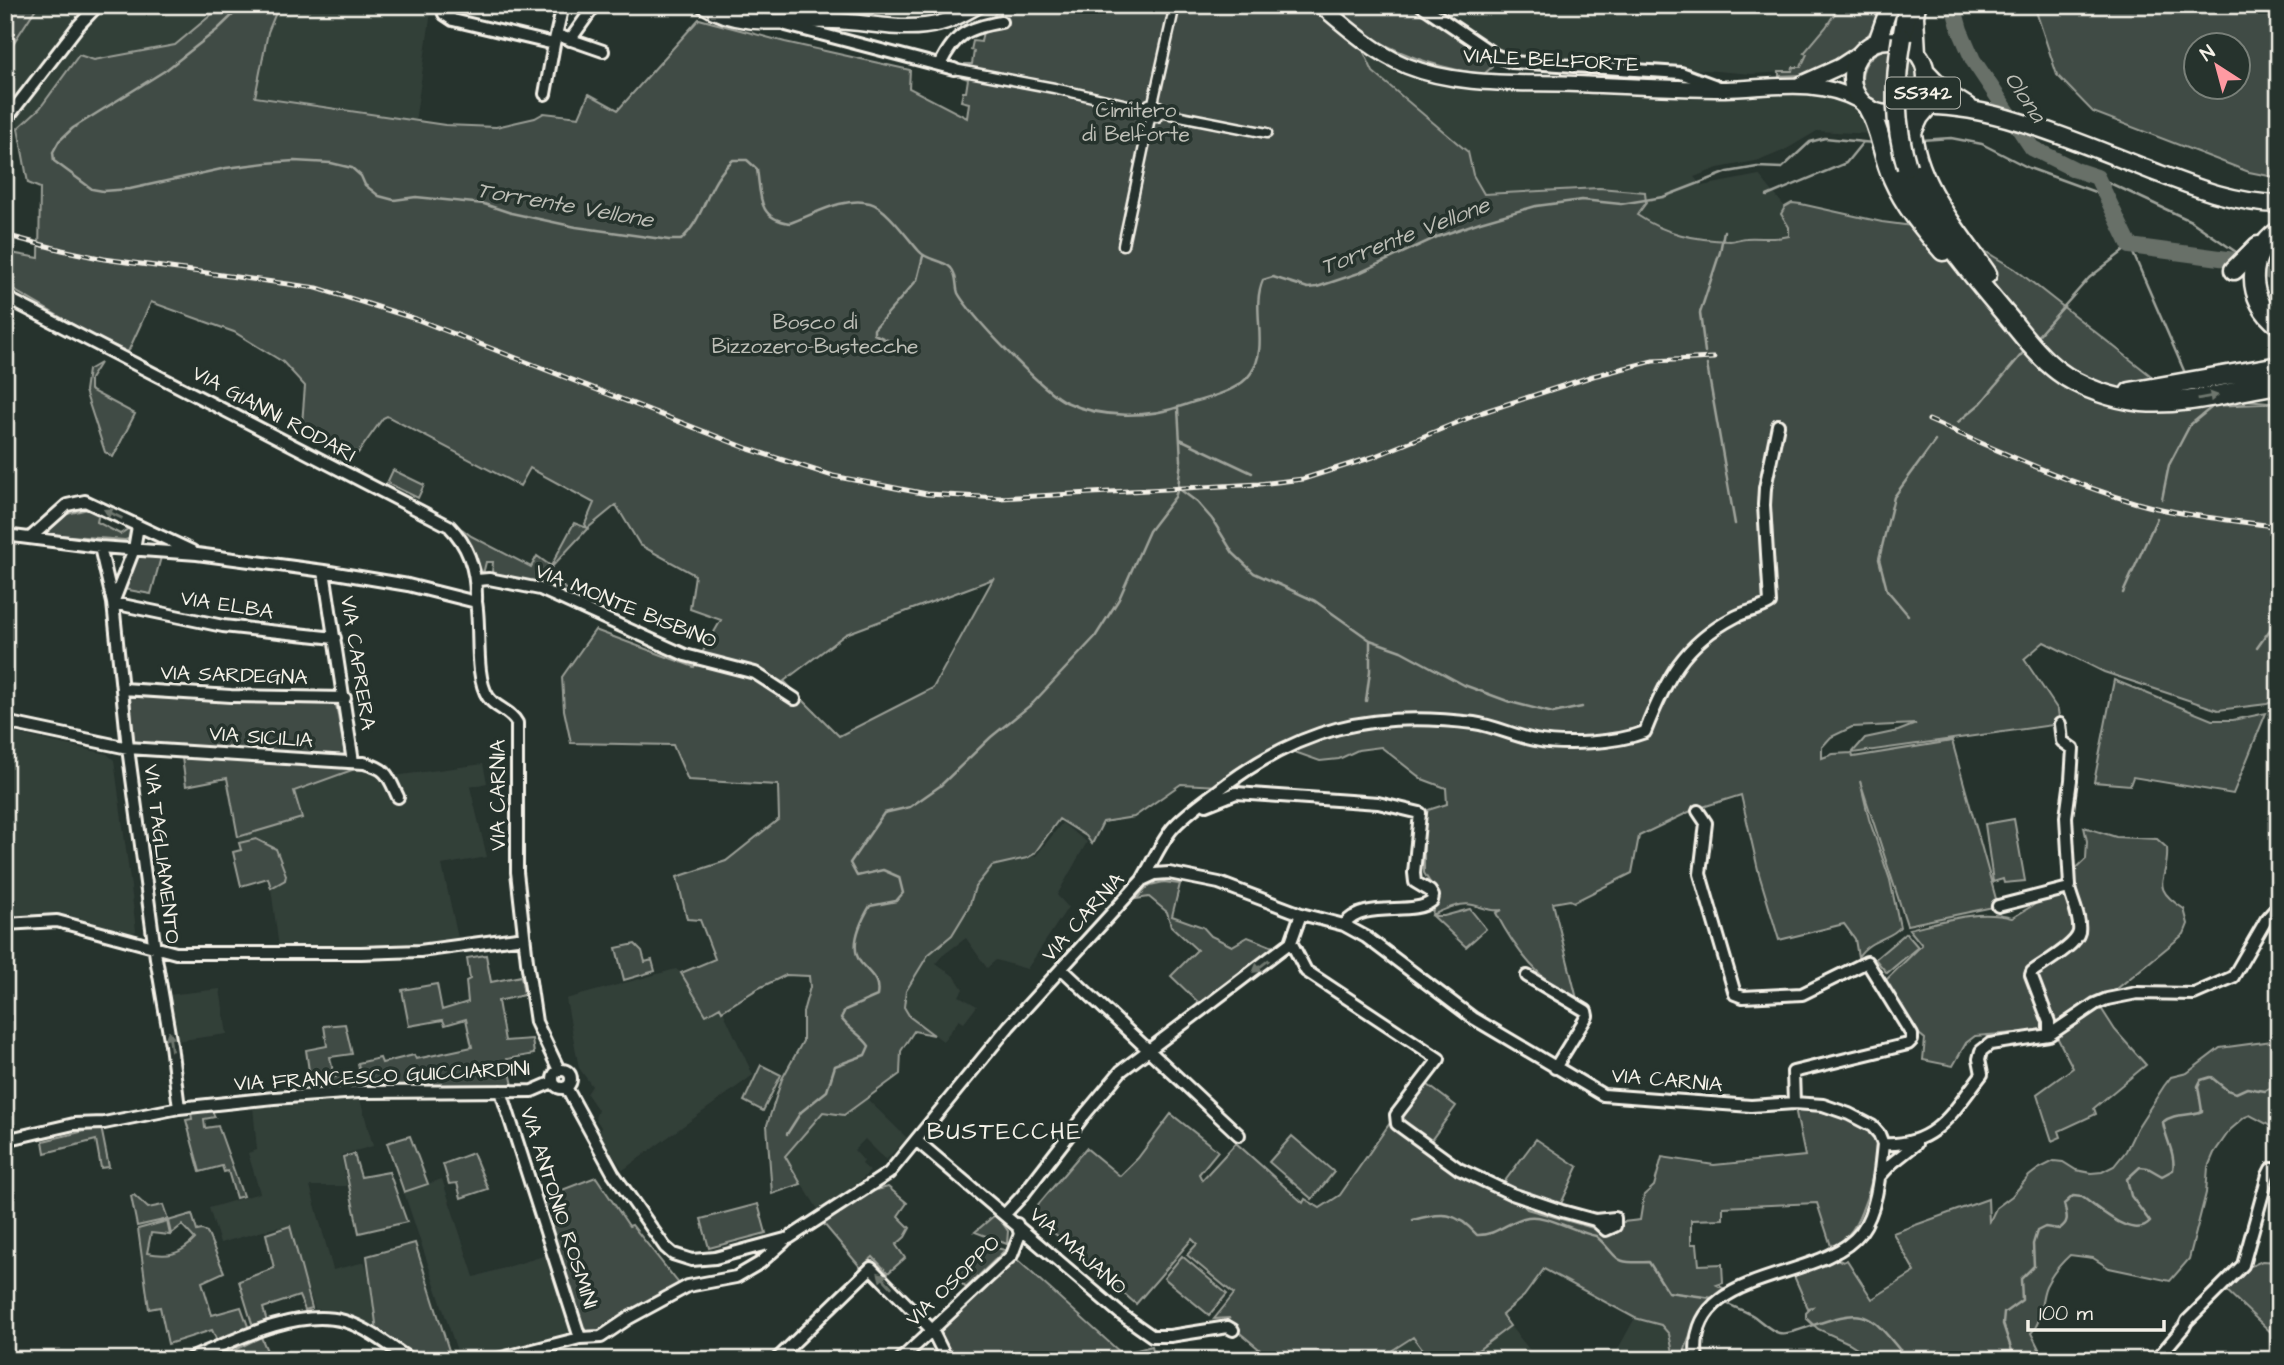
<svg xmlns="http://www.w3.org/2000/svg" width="2284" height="1365" font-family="'Architects Daughter',sans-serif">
<rect width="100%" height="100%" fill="#26332d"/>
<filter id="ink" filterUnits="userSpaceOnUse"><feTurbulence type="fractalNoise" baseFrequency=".0143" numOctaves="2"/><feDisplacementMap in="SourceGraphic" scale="14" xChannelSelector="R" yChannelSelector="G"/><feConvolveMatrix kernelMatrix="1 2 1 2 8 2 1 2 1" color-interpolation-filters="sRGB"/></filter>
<g filter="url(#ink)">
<path fill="#333f39" d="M38,5H223L175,45L94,60L79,56L40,108L18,128L15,101L5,91V56Z
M279,5H432L415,122L255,97L268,32Z
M1437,5H1879L1837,56L1786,72L1752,74L1504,53Z
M1363,50L1398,74L1444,85L1501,92H1793L1835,95L1862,112L1873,134L1817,131L1785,150L1761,160L1718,168L1694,177L1702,186L1759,175L1785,207L1781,214L1789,227V236L1774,238H1744L1732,241L1678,236L1654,226L1637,215L1645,192L1599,188L1484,194L1473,175L1468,152L1373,72Z
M5,731L107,754L114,760L131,887L136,931L131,934L125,936L64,916L5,919Z
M390,764L394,776L483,764L487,783L470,787L487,857L442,865L459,943L399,954L279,948L271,888L276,886L286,875L277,850L256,839L239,843L238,837L301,818L293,791L355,769Z
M1062,823L1087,842L1057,895L1068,907L1027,969L996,960L987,968L966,938L942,956L936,963L955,977L963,989L959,996L977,1006L964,1023L959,1020L943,1041L910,1017L904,1007L906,991L928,955L952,935L969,907L975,887L992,866L1036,856Z
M676,969L681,973L706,1014L721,1007L753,1075L623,1170L599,1135L601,1127L595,1118L598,1110L587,1094L592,1086L579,1068L566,999Z
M220,989L227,1034L175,1041L168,995Z
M864,1096L907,1138L886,1160L865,1139L854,1150L864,1161L862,1164L870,1171L859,1182V1188L821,1214L785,1157L823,1112Z
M360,1099L373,1146L341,1155L347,1186H310L333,1270L365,1262L373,1296L377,1331L351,1316L315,1309L295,1251L284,1253L278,1227L220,1243L209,1208L260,1193L248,1153L257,1150L253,1106Z
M442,1179L474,1277L550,1254L573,1332L523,1347L460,1360L404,1192Z
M1654,1305L1681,1331L1683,1360H1609L1614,1356L1635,1318Z
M1510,1326L1538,1360H1465Z
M1413,1336L1430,1360H1377Z"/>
<path fill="#414b45" stroke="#9a9e96" stroke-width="2" fill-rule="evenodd" d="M5,5H38L5,56Z
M223,5H279L268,32L255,97L445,125L496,127L535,118L544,113L579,117L589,94L618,110L699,19L785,42L910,70L909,88L967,118L969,103L961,101L963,92H966L968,79L962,77L965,64H972L974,51L971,50L973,41L981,42L983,31L1001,5H1413L1487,57L1492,61V67L1484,74C1444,70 1409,58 1374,39L1363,50L1373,72L1468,152L1473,175L1484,194L1599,188L1645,192L1646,203L1637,215C1665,234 1695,240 1730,241C1735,241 1740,238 1746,238C1760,237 1774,240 1789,236V227L1781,214L1785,207L1792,203L1801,204L1882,222L1935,229L1976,246L2015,269L2150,375L2179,394L2279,403V699L2267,704L2218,710L2104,672L2044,642L2024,659L2058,710L2060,724L1852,753L1853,757L1952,741L1998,906L1907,925L1860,781L1869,819L1890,880L1900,927C1892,939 1870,938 1858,957L1855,939L1844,924L1779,940L1759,874L1741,795L1693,810L1639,836L1632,873L1574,902L1570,900L1553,903L1578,1003C1540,980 1516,952 1496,913L1502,910C1490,912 1483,907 1473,905C1459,902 1444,910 1432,915L1436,892L1424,873V823L1428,810L1447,804L1446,788L1422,779L1381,747L1358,750L1339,759L1320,761L1292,751L1273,756L1244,775L1239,787L1181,784L1134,817L1103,822L1092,844L1086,836L1059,819L1034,854L1027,858L992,866L975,887L969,907L952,935L928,955L906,991L904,1007L910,1017L934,1035L914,1031L901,1051L900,1074L844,1115L823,1112L785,1156L801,1184L772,1194L767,1125L782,1079L803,1041V1012L810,987L809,976L786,975L759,988L722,1011L720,1007L706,1015L681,973L715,959L700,920L687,919L677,877L726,861L779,819L778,785L688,780L673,745L571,743L564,710L562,677L595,630L694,667L721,620L690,609L695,575L640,545L616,505L588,528L548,571L573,597L548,585L492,573L493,562H486L483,574L462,529L471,536L531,567L537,556L551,566L574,523L587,528L585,524L594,503L530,468L520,486L387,416L383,418L358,453L302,424L305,386L283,362L234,332L151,302L128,352L93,336L5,285V252L39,258L40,188L28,183L18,128L40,108L79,55L94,60L175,45ZM993,579L933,688L839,736L784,681L846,634ZM1916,724L1898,731L1865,738L1852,753L1833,754L1822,758V747L1831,737L1852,727Z
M1840,5H1886C1868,47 1842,60 1802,77L1801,75L1779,76V71H1792L1793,67H1801L1807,54L1804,53L1826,27Z
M2034,5H2279V178L2249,172L2093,112L2057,75ZM2196,46H2238V88H2196Z
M1862 79a30 30 0 1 1 60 0a30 30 0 1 1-60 0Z
M100,363L90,379V390L135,414L113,457L105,452L85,391L88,370Z
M393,470L424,485L418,498L387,483Z
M88,509L99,513L97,522L120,534L128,529L132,531V538L125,540L45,534L67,514Z
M136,554L161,557L151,594L123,589Z
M2114,680L2212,720H2233L2266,713L2233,794L2133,777L2130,785L2094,782Z
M130,696L336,705L346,759L134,744Z
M182,758L363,766L294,791L302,818L238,837L227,778L186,786Z
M2014,819L2025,881L2004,883L2003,879L1993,882L1985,824Z
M2084,827L2116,837L2157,839L2167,848C2170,880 2146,885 2184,909L2188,924L2184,934L2113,992L2099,996L2043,1031L1975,1036L1966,1043L1953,1066L1923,1060L1925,1039L1913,1029L1884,982L1922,945L1909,929C1943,921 1978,909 2012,918L2045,898L2086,859L2087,841Z
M256,839L276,849L286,875L285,880L271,888L268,878L241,886L233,852L241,850L239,843Z
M1164,882L1180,884L1172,916L1203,927L1211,936L1232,946L1248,937L1276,948L1200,1004L1171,976L1197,950L1171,926L1167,912L1149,897L1136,899L1150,885Z
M1470,909L1486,929L1466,947L1433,916H1444Z
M1906,933L1918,947L1887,973L1875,959Z
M635,944L642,951L645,962L652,960L655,971L624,980L616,948Z
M486,955L491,982L521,976L524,995L498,1001L505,1041L532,1039L534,1054L507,1059L513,1085H362L358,1063L380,1058L382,1063L414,1055L416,1059L472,1047L466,1019L445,1025L443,1020L409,1026L402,990L437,984L442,1010L468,1002L466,981L470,979L467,958Z
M2099,1005L2115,1030L2146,1065L2094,1108L2096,1114L2059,1131L2061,1137L2052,1141L2037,1094L2073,1068L2057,1037Z
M345,1024L352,1054L330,1057L334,1077L354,1074V1085L320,1088L311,1085L306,1050L327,1046L324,1026Z
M2279,1040V1133L2267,1124L2250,1115L2245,1117L2230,1130L2214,1153L2208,1167L2206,1193L2189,1259L2170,1281L2109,1268L2093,1258L2070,1255C2060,1264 2052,1274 2046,1286C2039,1302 2044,1320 2031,1333L2042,1355L2041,1360H1876L1849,1343L1818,1329L1806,1318V1313L1812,1307L1808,1308L1794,1276L1837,1259L1843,1262L1847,1260L1872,1299L1915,1272L1893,1233L1988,1199L1989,1223L1996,1208L2012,1196L2029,1176L2038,1169L2054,1161L2063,1162L2076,1170L2091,1173L2102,1172L2114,1166L2126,1151L2137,1128L2164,1086L2171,1077L2187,1073L2220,1048Z
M761,1065L781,1075L763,1111L744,1101Z
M1424,1082L1456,1106L1429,1143L1403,1125L1400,1115Z
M1795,1108C1817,1110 1862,1118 1874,1138C1883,1154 1863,1216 1852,1230C1846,1238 1840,1244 1831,1246L1817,1203L1723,1207V1219L1691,1220V1244H1697L1699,1265L1722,1264L1723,1283L1717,1285L1725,1289C1701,1311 1689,1327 1683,1360L1674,1357L1669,1334L1661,1325L1635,1318L1544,1269L1524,1296L1502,1315L1510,1326L1465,1360H1430L1413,1337L1377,1360H1244L1259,1349L1234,1328L1229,1318L1214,1319L1234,1294L1187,1255L1197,1244L1192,1239L1136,1304L1031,1213L1086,1148L1120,1176L1138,1158L1171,1114L1218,1151L1199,1174L1202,1180L1236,1143L1303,1203L1305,1199L1320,1208L1340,1195L1390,1123L1460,1174L1519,1201L1527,1209L1614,1234L1623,1222L1640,1220L1644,1195L1654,1186L1662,1157L1714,1165L1805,1156Z
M211,1109L215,1117L204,1119L205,1128L218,1126L243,1196L236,1198L228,1171L224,1172L222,1166L200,1172L186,1120L192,1119L191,1113Z
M101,1127L109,1167L101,1168L96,1140L45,1153L43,1141Z
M410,1136L428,1184L404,1192L387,1143Z
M1292,1136L1334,1172L1312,1199L1269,1162Z
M1536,1139L1578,1167L1560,1206L1502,1185Z
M473,1153L488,1189L461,1198L457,1183L449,1184L443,1164Z
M354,1154L361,1177L389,1172L407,1222L359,1233L343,1157Z
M596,1177L629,1226L632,1225L680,1285L584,1339L541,1198Z
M888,1187L907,1203L898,1216L910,1228L905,1237L896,1245L905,1258L888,1273L873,1257L861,1268L823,1223L873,1191Z
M134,1195L148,1208L163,1205L168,1219L137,1226L131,1196Z
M758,1204L766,1233L709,1248L701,1219Z
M192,1214L197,1231L202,1230L207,1232L224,1272L202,1282L212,1315L241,1307L249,1329L217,1341L212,1330L168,1344L160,1307L149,1309L138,1229L167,1221L170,1235L151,1233L147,1253C168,1257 180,1255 195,1239L182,1225L171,1234L168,1221Z
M996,1214L1008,1231L1007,1244L975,1232Z
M290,1226L312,1308L305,1310L299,1296L263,1308L267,1322L253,1327L239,1281L274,1268L266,1234Z
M415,1243L452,1360H425L377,1331L367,1256Z
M984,1245L1005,1250L966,1288L954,1275Z
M1012,1255L1122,1354L1152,1346L1156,1360H949L932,1330Z
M1182,1256L1227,1294L1209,1315L1164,1278Z
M2262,1261L2279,1262V1340L2224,1288L2242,1270Z
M261,1337L271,1360H214Z"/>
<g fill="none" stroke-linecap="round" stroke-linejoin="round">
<path stroke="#9fa39b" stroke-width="2.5" d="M243,5L217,30L166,70L73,128L59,141L53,152L54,161L92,189L103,191L130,189L226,168L266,163L294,161L331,163L352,168L361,176L365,185L379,196L394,200L416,197L484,204L511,213L576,227L669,240H681C707,215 705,185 733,160H747L757,169C761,195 757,219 790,223C815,214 844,196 870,203C886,207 908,239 919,251C927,261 942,259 951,268C958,276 955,285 958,293C961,299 967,306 971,311C987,331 1044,392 1066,402C1102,419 1149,418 1185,405C1205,398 1239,392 1251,373C1270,345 1250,309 1263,280L1273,277L1308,288L1317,287L1359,273L1437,237L1480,222L1536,206L1582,200L1621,204L1663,197L1728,172L1757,167L1782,168L1810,142L1825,138L1873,143
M1921,140L1951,138L1982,144L2029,168L2106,196
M2097,177L2191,221L2239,254
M1767,196L1846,163L1863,142
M2035,339L2089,278L2130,246L2185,373
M900,346L874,334V329L917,280L923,256
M1705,352L1700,313L1720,252L1724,231
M1707,365L1735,524
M2205,406L2279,403
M1178,408L1181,460L1178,488L1197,502L1212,519L1233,553L1254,573L1315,601L1370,640L1401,651L1464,685L1510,702L1553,713L1582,707
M1958,422L1981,403L2026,349
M1180,439L1252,473
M2162,499L2169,465L2190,425L2212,407
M2123,593L2157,518
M1908,615L1887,590L1879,559L1894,497L1935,441
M2257,648L2279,617
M1366,701L1370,671V640
M787,1134L801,1112L827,1091L835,1066L865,1055L869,1046C861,1034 849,1030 841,1018L845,1010L877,996C880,979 871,975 861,963C848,946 861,921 870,906L896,901L903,893L899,877L883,870L857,876L850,863L884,813L910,807L940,786L991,737L1033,703L1095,637L1119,599L1149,531L1175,497L1178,488
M1413,1220C1442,1212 1456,1211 1477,1235C1497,1236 1509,1220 1528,1217C1546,1214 1575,1232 1596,1236C1621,1258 1609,1264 1649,1262L1668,1292L1712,1298
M1728,1304C1736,1308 1745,1311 1752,1315C1760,1320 1770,1331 1779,1333C1787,1335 1798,1330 1805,1328C1868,1306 1867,1310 1908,1360
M2015,1360L2003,1324L2004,1313L2022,1300L2021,1279L2034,1266L2033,1244L2037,1231L2045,1227L2059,1229C2070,1222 2067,1216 2064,1204L2073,1196L2082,1197C2099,1208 2133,1241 2150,1222L2148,1219L2131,1196L2127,1179L2140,1167L2148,1168L2162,1176L2173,1170C2176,1154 2165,1138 2163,1122C2175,1112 2189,1117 2202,1111L2198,1086L2201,1080L2211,1077L2227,1090L2236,1093L2247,1088L2265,1091L2279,1083"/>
<path stroke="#676f68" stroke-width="16" d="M1953,5L1960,30L1973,60L2032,148L2076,170L2097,177L2130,246L2250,262L2279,276"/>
<g stroke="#f4f1e8" stroke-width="13">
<path id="pedestrian" d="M954,69L1054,88L1145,109L1147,115L1157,117L1160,112L1159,106L1153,103L1149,104L1145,109
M1153,103L1175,5
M1160,112L1267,133
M1123,245L1150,118"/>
</g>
<g stroke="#f4f1e8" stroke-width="16">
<path id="minor" d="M1421,5L1495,55L1512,62L1681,73L1719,87
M444,14L453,20L554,44L563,5
M786,25L954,69
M557,35L603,51
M570,40L595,5
M940,65C955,33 968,28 1001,22
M545,94L554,44
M5,121L78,26L98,5
M5,297L449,526C470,547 477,573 476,602
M5,535L100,547L197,554L324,571L408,585L476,602C481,628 474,676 488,697C495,708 510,710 517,723V872L527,961L536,1022L559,1070
M30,538L67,505L85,501L192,551
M100,547L113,603L128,748L156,958L171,1045L179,1108
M324,571L353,762
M477,580L489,579L540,589L685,655L755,673L795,699
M113,603L223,626L335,638
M113,603L134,549L138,526
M123,689L231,696L345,698
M5,722L128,748L364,763C388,769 388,776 398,797
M1206,805L1236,793L1378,803L1420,813L1414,873L1415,882L1430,891L1433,896L1432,901C1413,917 1362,899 1344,925
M1698,811L1706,823L1700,874L1735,994L1743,997L1802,994L1867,962L1912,1035V1040L1908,1044L1793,1072L1794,1103
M1142,880C1152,863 1160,844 1172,829C1184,815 1201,803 1216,792C1298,728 1371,710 1474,723C1495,726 1514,736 1535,740C1565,746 1616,743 1645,732C1666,679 1683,644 1735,617C1746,611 1759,610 1770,603L1764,505L1765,488L1778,425
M1998,906L2069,888L2070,886L2066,817L2071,780L2073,749L2062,741L2060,724
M5,924L57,921L176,953H361L420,951L524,937
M1291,942L1306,971L1439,1059L1396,1115L1397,1124L1459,1169L1512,1194L1562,1211L1595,1220L1606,1230L1615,1226V1218L1595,1220
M1062,969L1239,1135
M1527,976L1586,1011L1587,1016L1555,1068
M2049,1035V1022L2031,975L2032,972C2044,963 2076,946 2079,932C2081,918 2072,901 2069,888
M553 1079a9 9 0 1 1 18 0a9 9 0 1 1-18 0Z
M566,1087L613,1173L665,1247L673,1254L692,1260L715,1258L789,1238L889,1173L1009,1026L1142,880L1155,874L1169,873L1219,883L1301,914L1344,925L1366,937L1473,1018L1603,1095L1751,1106L1794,1103L1823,1105L1849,1114L1872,1126L1879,1134L1883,1144
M501,1091L580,1338
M5,1140L74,1124L104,1123L179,1108L274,1098L359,1092L532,1091L553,1082
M917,1141L1122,1315L1152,1336H1170L1228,1327L1233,1330
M1883,1144C1936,1147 1953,1111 1982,1074L1979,1059L1981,1051L1990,1044L2049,1035L2095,1004L2107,999L2137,993L2194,994L2233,977L2266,920L2279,905
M1879,1177L1892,1163L1916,1144
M1005,1214L1022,1196L1086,1113L1121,1071L1291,942L1301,914
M188,1360C232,1341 296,1308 344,1321C368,1328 390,1346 410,1360
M494,1360L580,1338L601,1337L629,1318L688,1286L736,1277L760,1263L784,1242
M776,1360L871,1268L932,1330L947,1360
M900,1360L1012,1255L1020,1234L1017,1224
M1697,1360C1684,1265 1821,1285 1861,1232C1878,1209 1880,1171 1883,1144
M2156,1360L2184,1327L2187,1321L2243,1265L2268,1175L2271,1169H2279"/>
</g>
<g stroke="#f4f1e8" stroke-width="19">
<path id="secondary" d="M703,5C740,30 793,19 834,21C865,22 894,30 925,26C945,24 962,15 979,5
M1320,5C1347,28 1374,52 1407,66C1459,87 1521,82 1576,84C1625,86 1675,89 1725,89C1772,88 1816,77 1860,101
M1801,84L1839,67L1862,52"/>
</g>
<g stroke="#f4f1e8" stroke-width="21">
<path id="primary" d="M1852 77a37 37 0 1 1 74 0a37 37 0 1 1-74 0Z
M1877,42L1890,5
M1917,53L1915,16L1917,5
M1926,71L1947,93L1969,107
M1919,106C1996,103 2088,147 2160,174C2199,189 2236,203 2279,204"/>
</g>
<g stroke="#f4f1e8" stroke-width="23">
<path id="trunk" d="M1902,38L1908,5
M1911,107C1907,174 1951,222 1987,274
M1868,108C1881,130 1882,156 1893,179C1905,206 1924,229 1943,251
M1912,132L1919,117L1929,105
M1907,167C1927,223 1969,271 2007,316C2023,335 2038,356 2058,371C2080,388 2114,399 2142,402C2188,406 2234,390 2279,384
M2279,231C2245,254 2246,301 2279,325
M2234,270L2258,246
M2130,392L2279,366"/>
</g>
<use href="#pedestrian" stroke="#26332d" stroke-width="8"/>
<use href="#minor" stroke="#26332d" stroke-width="10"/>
<use href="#secondary" stroke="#26332d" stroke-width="14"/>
<use href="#primary" stroke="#26332d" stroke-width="16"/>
<use href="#trunk" stroke="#26332d" stroke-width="18"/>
<g stroke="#f4f1e8" stroke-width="5">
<path id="rail" d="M5,235L62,250L104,259L317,288L416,319L749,449L833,476L927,494L1000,498L1259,484L1303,479L1373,457L1483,412L1593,376L1653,361L1714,358
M1929,420C1997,450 2065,482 2137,503C2183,516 2232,520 2279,527"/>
</g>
<use href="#rail" stroke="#26332d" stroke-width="2.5" stroke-dasharray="8" stroke-linecap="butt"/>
<g stroke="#f4f1e8" stroke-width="23" stroke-linecap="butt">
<path id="trunk-bridge" d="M1902,38C1894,84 1894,123 1907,167"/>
</g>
<use href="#trunk-bridge" stroke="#26332d" stroke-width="18"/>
</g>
<defs><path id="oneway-solid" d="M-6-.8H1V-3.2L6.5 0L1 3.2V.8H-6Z" transform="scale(1.75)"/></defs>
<g fill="#6e766e">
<use href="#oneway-solid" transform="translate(2208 397) rotate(-10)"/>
<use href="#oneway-solid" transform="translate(113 514) rotate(-154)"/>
<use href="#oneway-solid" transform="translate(1261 966) rotate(142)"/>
<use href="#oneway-solid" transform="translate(170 1041) rotate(-99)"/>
<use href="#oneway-solid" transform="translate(885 1280) rotate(-133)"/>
</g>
</g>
<g text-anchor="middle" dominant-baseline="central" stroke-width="7" stroke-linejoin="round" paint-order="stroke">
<rect fill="#26332d" stroke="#b6b8b0" stroke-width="2" x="1886" y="77.5" width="74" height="31" rx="5"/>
<g font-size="19" font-weight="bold" fill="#f4f1e8">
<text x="1923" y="93">SS342</text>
</g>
<g font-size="21" fill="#f4f1e8" stroke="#26332d">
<text transform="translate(1551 60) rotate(3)">VIALE BELFORTE</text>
<text transform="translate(274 414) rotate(28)">VIA GIANNI RODARI</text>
<text transform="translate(227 605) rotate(9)">VIA ELBA</text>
<text transform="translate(626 606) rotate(22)">VIA MONTE BISBINO</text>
<text transform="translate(358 663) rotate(81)">VIA CAPRERA</text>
<text transform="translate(234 675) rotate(2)">VIA SARDEGNA</text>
<text transform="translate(261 737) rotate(4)">VIA SICILIA</text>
<text transform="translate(498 795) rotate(-90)">VIA CARNIA</text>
<text transform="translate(162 854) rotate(83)">VIA TAGLIAMENTO</text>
<text transform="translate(1083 917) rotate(-48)">VIA CARNIA</text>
<text transform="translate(382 1076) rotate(-3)">VIA FRANCESCO GUICCIARDINI</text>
<text transform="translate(1667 1080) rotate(5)">VIA CARNIA</text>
<text transform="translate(559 1208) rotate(72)">VIA ANTONIO ROSMINI</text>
<text transform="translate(1078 1251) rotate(41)">VIA MAJANO</text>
<text transform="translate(953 1281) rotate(-44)">VIA OSOPPO</text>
</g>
<g font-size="21" fill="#bebfb7" stroke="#26332d">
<text x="1136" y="110">Cimitero<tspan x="1136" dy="24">di Belforte</tspan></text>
<text x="815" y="322">Bosco di<tspan x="815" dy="24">Bizzozero-Bustecche</tspan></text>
</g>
<g font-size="23" font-style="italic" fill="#bcbdb5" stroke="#26332d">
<text transform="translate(2025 97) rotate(56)">Olona</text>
<text transform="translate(565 205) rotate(10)">Torrente Vellone</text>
<text transform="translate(1405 236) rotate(-21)">Torrente Vellone</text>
</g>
<g font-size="24" letter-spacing="2" fill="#f4f1e8" stroke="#26332d">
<text x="1005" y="1132">BUSTECCHE</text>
</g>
</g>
<rect width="2284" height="1365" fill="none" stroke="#26332d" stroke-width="28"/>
<rect x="14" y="14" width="2256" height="1337" fill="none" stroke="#f4f1e8" stroke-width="2.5" filter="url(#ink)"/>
<g transform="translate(2217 66) rotate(324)"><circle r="33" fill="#26332d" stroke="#787f78" stroke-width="2"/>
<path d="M0-5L12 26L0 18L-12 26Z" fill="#ff9aa2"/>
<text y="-10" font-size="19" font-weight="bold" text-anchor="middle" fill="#f4f1e8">N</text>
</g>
<path d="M2028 1320v10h136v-10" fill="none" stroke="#f4f1e8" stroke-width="3.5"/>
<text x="2039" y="1320" font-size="21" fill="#f4f1e8" stroke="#26332d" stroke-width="5" paint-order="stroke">100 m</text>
</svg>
